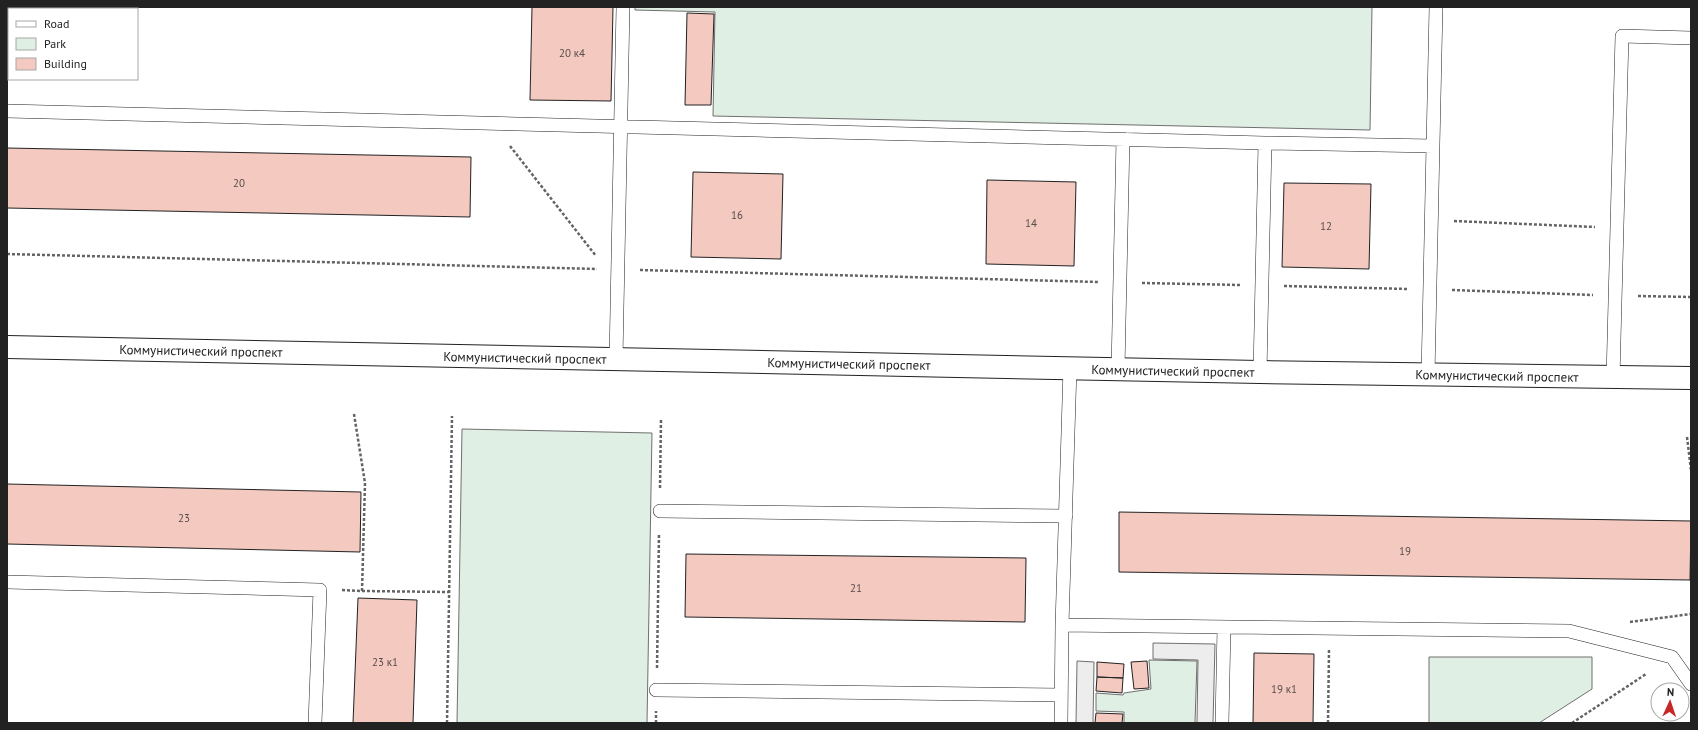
<svg xmlns="http://www.w3.org/2000/svg" width="1698" height="730" font-family="'PT Sans',sans-serif">
<rect width="100%" height="100%" fill="#fff"/>
<path fill="#e0efe3" stroke="#6f6f6f" d="M635,7H1372L1370,130L713,116L715,12L635,10Z
M462,429L652,433L647,723H457Z
M1429,657H1592V689L1539,723H1429Z
M1149,660L1197,661L1195,723H1124V712L1096,711V693L1123,695L1124,693L1151,689Z"/>
<path fill="#ededed" stroke="#6f6f6f" d="M1153,643L1215,644L1213,723H1197L1198,660L1153,659Z
M1077,661L1094,662L1093,723H1076Z"/>
<path fill="#f3c9c0" stroke="#222" d="M532,7H613L611,101L530,100Z
M687,13L714,14L711,105H685Z
M7,148L471,157L470,217L7,208Z
M693,172L783,174L781,259L691,257Z
M987,180L1076,182L1074,266L986,264Z
M1284,183L1371,184L1369,269L1282,267Z
M7,484L361,492L360,552L7,544Z
M1119,512L1691,521L1690,580L1119,572Z
M686,554L1026,558L1025,622L685,617Z
M358,598L417,600L413,723H353Z
M1254,653L1314,654L1313,723H1253Z
M1147,661L1149,688L1134,689L1131,662Z
M1097,662L1124,664L1123,678L1097,677Z
M1097,677L1123,678L1122,693L1096,691Z
M1096,713L1123,714L1122,723H1095Z"/>
<g fill="none" stroke-linecap="round" stroke-linejoin="round">
<g stroke="#222" stroke-width="14">
<path id="service" d="M7,111L1265,143L1433,146
M616,359L623,7
M1118,369L1123,139
M1260,372L1265,143
M1428,375L1436,7
M1613,378L1622,36L1691,38
M660,511L1066,516
M7,582L320,590L315,723
M1062,625L1569,631L1672,657L1691,684
M656,690L1061,695
M1061,723L1062,625L1070,368
M1222,723L1224,627"/>
</g>
<g stroke="#222" stroke-width="24">
<path id="secondary" d="M7,347L1260,372L1691,378"/>
</g>
<path stroke="#646464" stroke-width="2.5" stroke-dasharray="3 2" stroke-linecap="butt" d="M79,9L81,7
M7,55L9,54
M510,146L596,256
M1454,221L1595,227
M7,254L597,269
M640,270L1099,282
M1142,283L1241,285
M1284,286L1409,289
M1452,290L1593,295
M1638,296L1691,297
M1687,437L1691,470
M660,488L661,419
M342,590L362,591L365,483L354,414
M362,591L449,592
M1630,622L1691,614
M657,668L659,533
M447,723L452,416
M656,723V711
M1328,723L1329,650
M1572,723L1646,674"/>
<use href="#service" stroke="#fff" stroke-width="13"/>
<use href="#secondary" stroke="#fff" stroke-width="22"/>
</g>
<g text-anchor="middle" dominant-baseline="central" stroke-width="3" stroke-linejoin="round" paint-order="stroke">
<g font-size="11" fill="#564c4a">
<text x="572" y="53">20 к4</text>
<text x="239" y="183">20</text>
<text x="737" y="215">16</text>
<text x="1031" y="223">14</text>
<text x="1326" y="226">12</text>
<text x="184" y="518">23</text>
<text x="1405" y="551">19</text>
<text x="856" y="588">21</text>
<text x="385" y="662">23 к1</text>
<text x="1284" y="689">19 к1</text>
</g>
<g font-size="13" fill="#222" stroke="#fff">
<text transform="translate(201 351) rotate(1)">Коммунистический проспект</text>
<text transform="translate(525 358) rotate(1)">Коммунистический проспект</text>
<text transform="translate(849 364) rotate(1)">Коммунистический проспект</text>
<text transform="translate(1173 371) rotate(1)">Коммунистический проспект</text>
<text transform="translate(1497 376) rotate(1)">Коммунистический проспект</text>
</g>
</g>
<rect width="1698" height="730" fill="none" stroke="#222222" stroke-width="16"/>
<rect x="8" y="8" width="130" height="72" fill="#ffffff" stroke="#a7a7a7"/>
<rect x="16" y="21" width="20" height="6" fill="#ffffff" stroke="#a7a7a7"/>
<text x="44" y="28" font-size="12" fill="#222222">Road</text>
<rect x="16" y="38" width="20" height="12" fill="#e0efe3" stroke="#a7a7a7"/>
<text x="44" y="48" font-size="12" fill="#222222">Park</text>
<rect x="16" y="58" width="20" height="12" fill="#f3c9c0" stroke="#a7a7a7"/>
<text x="44" y="68" font-size="12" fill="#222222">Building</text>
<g transform="translate(1670 702) rotate(3)"><circle r="19" fill="#ffffff" stroke="#a7a7a7"/>
<path d="M0-3L7 15L0 10L-7 15Z" fill="#c62828"/>
<text y="-6" font-size="11" font-weight="bold" text-anchor="middle" fill="#222222">N</text>
</g>
</svg>
